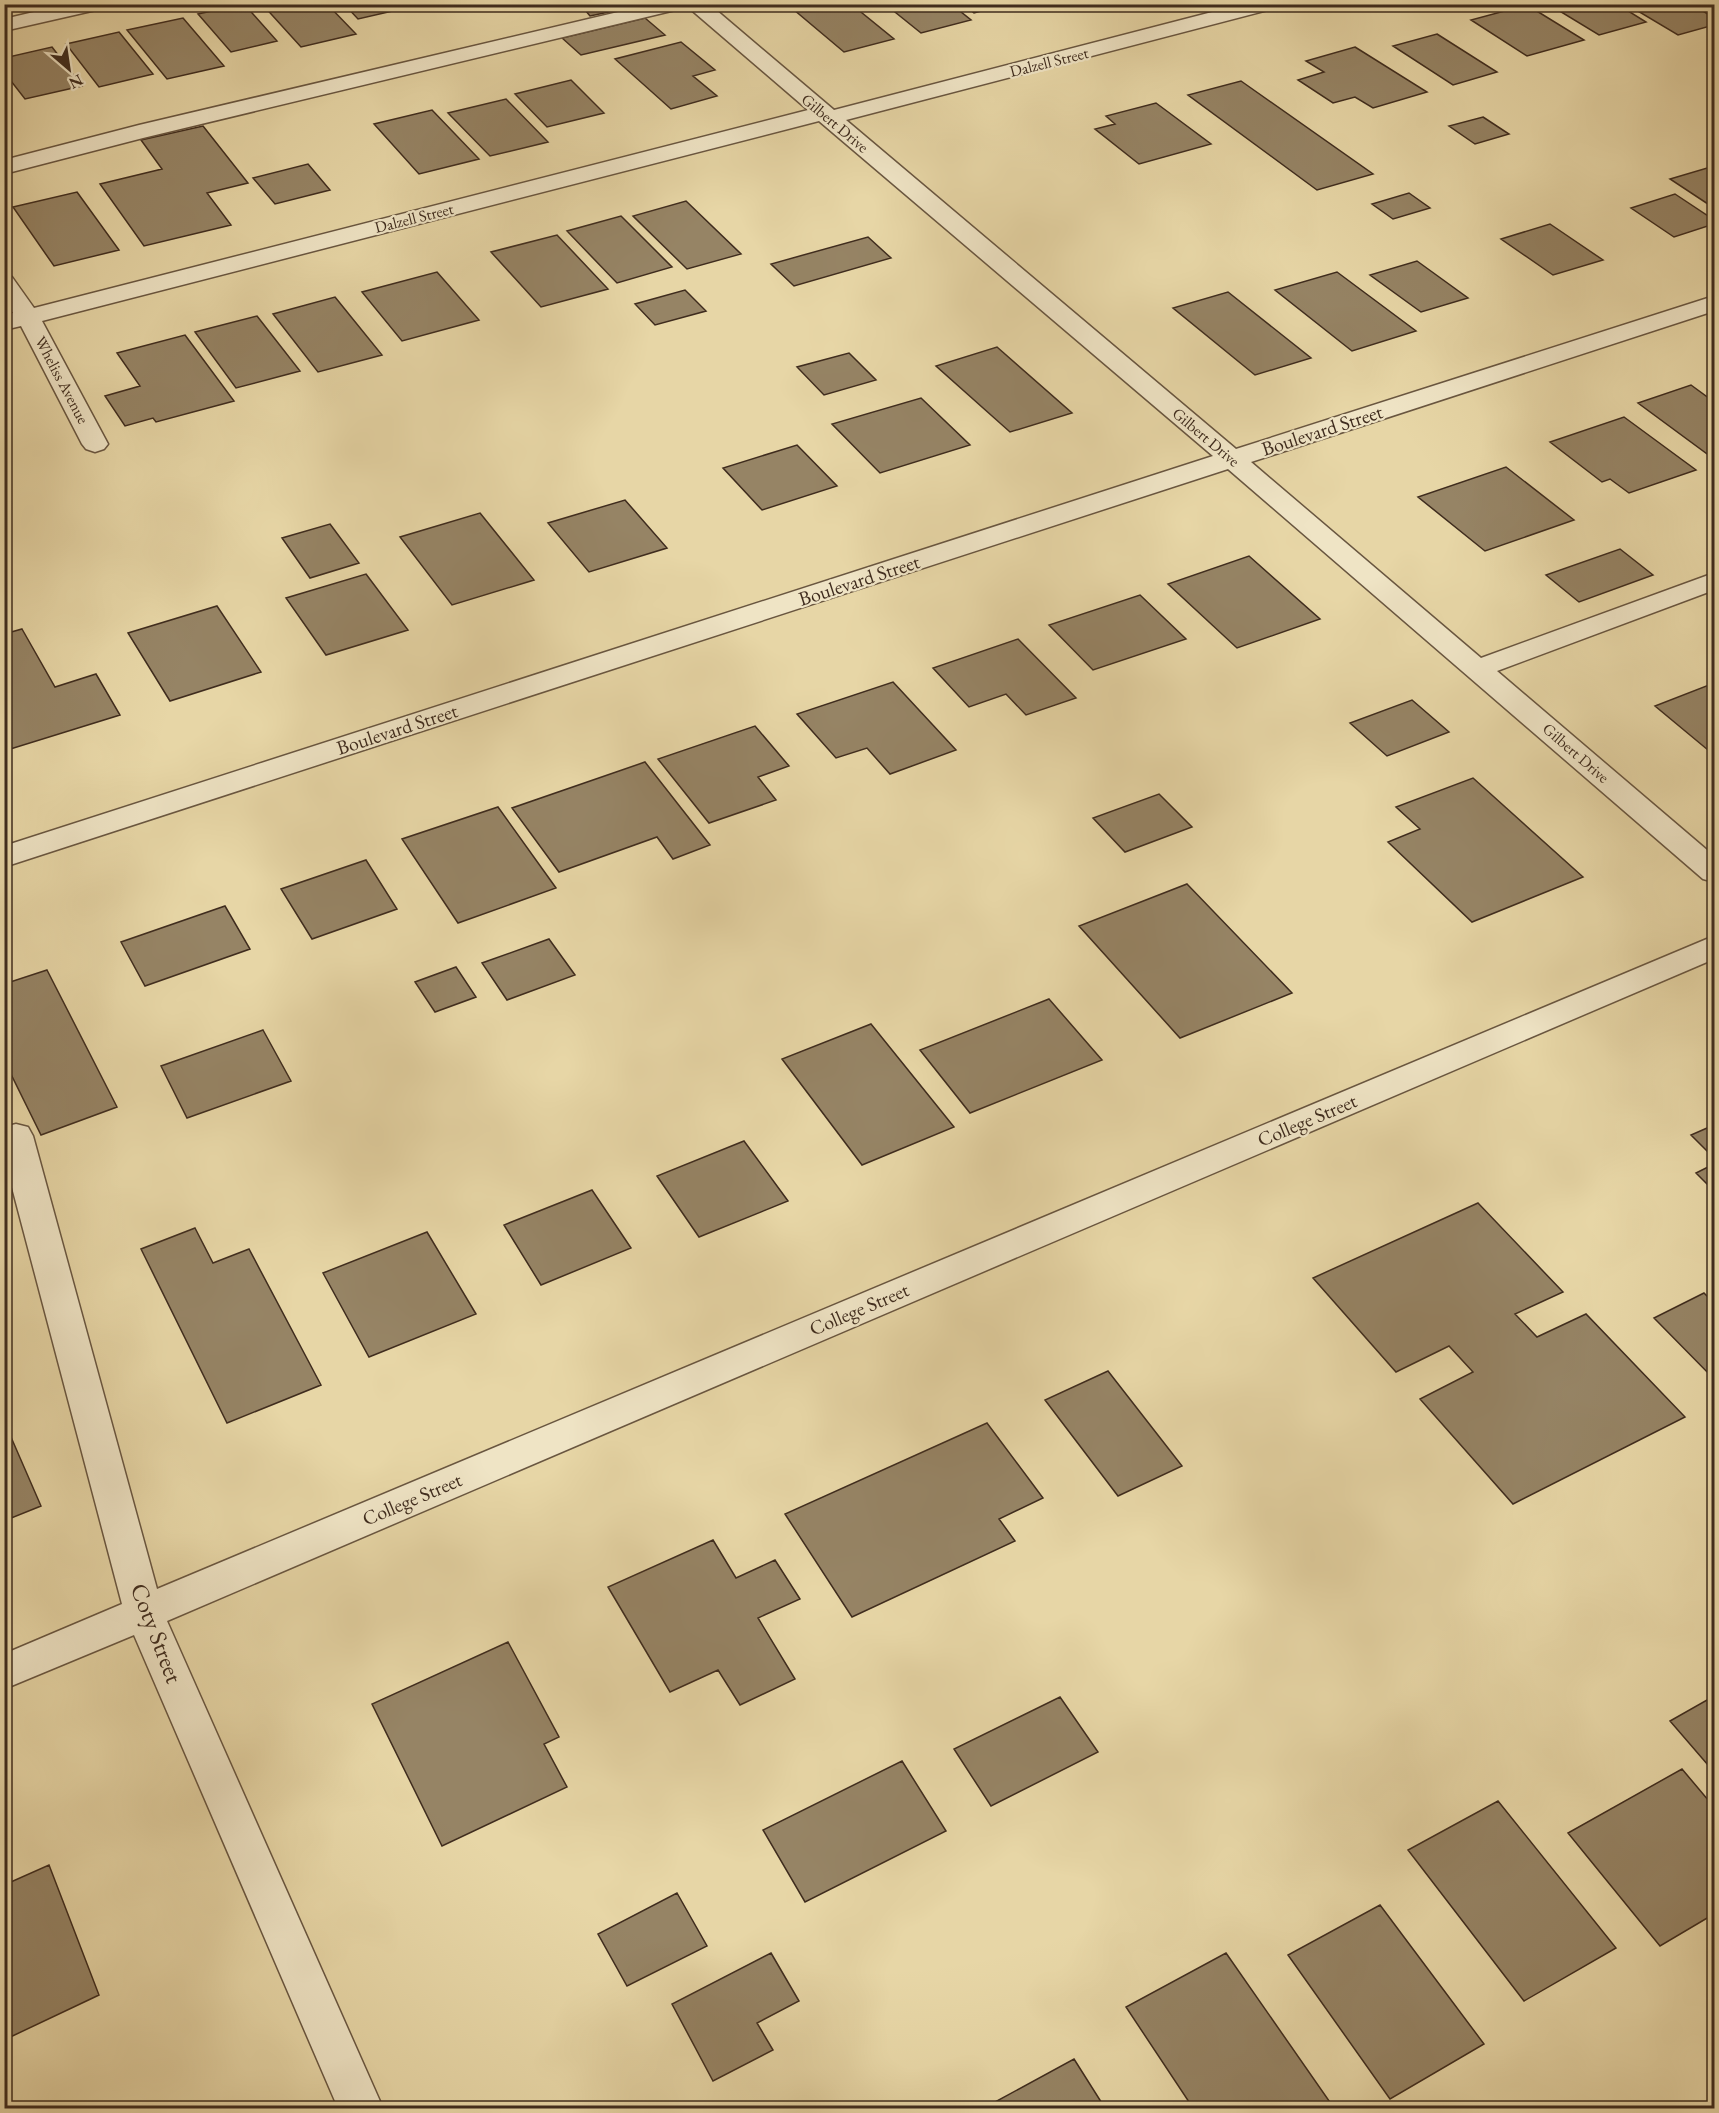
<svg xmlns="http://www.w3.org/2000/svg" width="1719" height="2113" font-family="'EB Garamond',serif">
<rect width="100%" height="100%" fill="#e7d6a6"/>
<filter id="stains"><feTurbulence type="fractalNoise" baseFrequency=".00333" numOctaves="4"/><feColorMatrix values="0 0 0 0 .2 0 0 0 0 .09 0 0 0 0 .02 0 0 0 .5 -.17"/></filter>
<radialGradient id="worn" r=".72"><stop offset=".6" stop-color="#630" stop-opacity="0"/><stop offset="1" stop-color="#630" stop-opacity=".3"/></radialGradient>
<path fill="#968465" stroke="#3f2c1e" stroke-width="1.5" d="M244,4L277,41L231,52L198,14Z
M262,4H327L356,34L301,47Z
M344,4H408L410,7L358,19Z
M580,4H624L628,8L590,16Z
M787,4H851L894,39L844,52Z
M885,4H951L971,20L921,33Z
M963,4H1008L974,13Z
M1548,4H1617L1646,22L1599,35Z
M1626,4H1692L1714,18V25L1678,35Z
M1527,5L1584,40L1527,56L1471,20Z
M183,18L224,66L167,79L127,30Z
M645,18L665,35L581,55L562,38Z
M119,32L153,74L99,87L66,44Z
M1437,34L1497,72L1453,85L1393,46Z
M681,42L715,70L693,76L717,96L671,109L615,59Z
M52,47L82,86L25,99L4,72V58Z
M1355,47L1427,92L1373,108L1355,97L1333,103L1298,80L1324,72L1306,61Z
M571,80L604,113L547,127L515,94Z
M1241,81L1373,174L1317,190L1188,95Z
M506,99L548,142L490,156L448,113Z
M1156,103L1211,144L1139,164L1095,129L1115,124L1106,116Z
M432,110L479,159L419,174L374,124Z
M1483,117L1509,134L1475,144L1449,126Z
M203,126L248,183L207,193L231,225L144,246L100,184L162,169L141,140Z
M308,164L330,190L275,204L253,178Z
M1714,166V208L1670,179Z
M77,192L119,250L54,266L13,207Z
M1409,193L1430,208L1393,219L1372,204Z
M1675,194L1714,220V224L1674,237L1631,208Z
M686,201L741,254L687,269L633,216Z
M621,216L672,267L617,283L567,231Z
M1550,224L1603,260L1553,275L1501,239Z
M557,235L608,289L541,307L491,252Z
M868,237L891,258L794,286L771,264Z
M1417,261L1468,298L1421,312L1370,275Z
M437,272L479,320L402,341L362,292Z
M1337,272L1416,331L1352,351L1275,290Z
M685,290L706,311L655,325L635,304Z
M1228,292L1311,358L1255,375L1173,308Z
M335,297L382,355L318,372L273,314Z
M257,316L300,371L236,388L195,332Z
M185,335L234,401L156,422L153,418L125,426L105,396L140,386L117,353Z
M997,347L1072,413L1010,432L936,366Z
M849,353L876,380L824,395L797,367Z
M1691,385L1714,402V459L1638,403Z
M921,398L970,445L880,473L832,424Z
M1624,417L1696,470L1629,493L1610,479L1602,482L1550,442Z
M797,445L837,486L762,510L723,468Z
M1506,467L1574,520L1485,551L1418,497Z
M625,500L667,548L589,572L548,523Z
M480,513L534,580L452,605L400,537Z
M330,524L359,563L310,578L282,538Z
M1620,549L1653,575L1579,602L1546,575Z
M1249,556L1320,619L1237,648L1168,584Z
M366,574L408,630L326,655L286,598Z
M1140,595L1186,639L1093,670L1049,625Z
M217,606L261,672L170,701L128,633Z
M22,629L55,687L96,674L120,715L4,751V634Z
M1018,639L1076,698L1026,715L1006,694L969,707L933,668Z
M893,682L956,750L890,774L867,748L836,758L797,714Z
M1714,683V755L1655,706Z
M1412,700L1449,732L1387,756L1350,723Z
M755,726L789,766L758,777L776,800L709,823L658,759Z
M645,762L710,845L673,859L657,837L559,872L512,808Z
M1473,778L1583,877L1472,922L1388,842L1420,829L1396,807Z
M1159,794L1192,827L1125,852L1093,818Z
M498,807L556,888L458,923L402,839Z
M366,860L397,909L312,939L281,889Z
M1187,884L1292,993L1180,1038L1079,926Z
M225,906L250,949L145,986L121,942Z
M549,939L575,975L507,1000L482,963Z
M456,967L476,997L435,1012L415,982Z
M47,970L117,1107L41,1135L4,1060V984Z
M1049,999L1102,1060L970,1113L920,1050Z
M871,1024L954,1127L862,1165L782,1059Z
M263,1030L291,1081L187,1118L161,1066Z
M1714,1125V1158L1691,1135Z
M744,1141L788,1201L699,1237L657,1176Z
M1714,1164V1191L1696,1173Z
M592,1190L631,1248L541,1285L504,1225Z
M1478,1203L1563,1292L1515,1314L1537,1337L1586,1314L1685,1417L1513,1504L1420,1399L1473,1372L1449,1346L1396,1372L1313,1278Z
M195,1228L213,1263L249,1249L321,1385L227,1423L141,1249Z
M427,1232L476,1314L369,1357L323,1273Z
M1704,1293L1714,1303V1379L1654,1318Z
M1108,1371L1182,1466L1118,1496L1045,1400Z
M4,1421L41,1506L4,1521Z
M987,1423L1043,1498L999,1519L1015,1541L852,1617L785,1514Z
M713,1540L736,1578L775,1560L800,1599L758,1618L795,1679L740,1705L718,1670L670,1692L608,1587Z
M508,1642L559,1737L544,1744L567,1787L442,1846L372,1704Z
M1714,1696V1772L1670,1721Z
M1060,1697L1098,1752L991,1806L954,1749Z
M902,1761L946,1831L805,1902L763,1830Z
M1682,1769L1714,1807V1914L1660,1946L1568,1833Z
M1498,1801L1616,1948L1524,2001L1408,1850Z
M49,1865L99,1995L4,2040V1885Z
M677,1893L707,1946L627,1986L598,1934Z
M1380,1905L1484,2044L1390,2099L1288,1955Z
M771,1953L799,2001L757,2023L773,2050L713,2081L672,2004Z
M1226,1953L1334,2108H1193L1126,2007Z
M1074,2059L1105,2108H984Z"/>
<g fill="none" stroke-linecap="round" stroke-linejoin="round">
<g stroke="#695640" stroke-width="3">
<path id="minor" d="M68,4H108L105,8L4,31V19Z
M652,4H709L834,110L1243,4H1279L1276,8L846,120L1236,449L1714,296V311L1251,462L1481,658L1714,573V590L1497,671L1714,856V882L1703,879L1228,469L4,867V846L1213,456L819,121L42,321L108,444L104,449L95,452L86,449L82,444L21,326L4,330V315L13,313L4,300V275L12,277L34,308L808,110L688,7L143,138L4,174V160L139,125Z
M1714,936V959L167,1621L383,2108H338L134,1635L4,1689V1654L122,1604L4,1157V1127L16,1124L28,1127L33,1136L157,1589Z"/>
</g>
<use href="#minor" fill="#efe4c5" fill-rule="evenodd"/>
</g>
<g text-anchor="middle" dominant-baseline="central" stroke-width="4.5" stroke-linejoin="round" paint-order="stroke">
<g font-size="16" fill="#3f2c1e" stroke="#efe4c5">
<text transform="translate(1049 62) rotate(-14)">Dalzell Street</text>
<text transform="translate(835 123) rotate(40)">Gilbert Drive</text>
<text transform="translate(414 218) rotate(-14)">Dalzell Street</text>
<text transform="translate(62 380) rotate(62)">Wheliss Avenue</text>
<text transform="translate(1206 437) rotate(40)">Gilbert Drive</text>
<text transform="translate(1576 753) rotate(41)">Gilbert Drive</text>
</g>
<g font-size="20" fill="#3f2c1e" stroke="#efe4c5">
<text transform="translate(1322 430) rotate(-18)">Boulevard Street</text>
<text transform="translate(859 580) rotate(-18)">Boulevard Street</text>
<text transform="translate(397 729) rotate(-18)">Boulevard Street</text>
<text transform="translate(1307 1120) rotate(-23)">College Street</text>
<text transform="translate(859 1309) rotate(-23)">College Street</text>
<text transform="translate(412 1499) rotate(-23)">College Street</text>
</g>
<g font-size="24" fill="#3f2c1e" stroke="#efe4c5">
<text transform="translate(157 1633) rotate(69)">Coty Street</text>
</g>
</g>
<rect width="1719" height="2113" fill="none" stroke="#e7d6a6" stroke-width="24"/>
<rect x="6" y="6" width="1707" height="2101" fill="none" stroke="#3f2c1e" stroke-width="3"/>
<rect x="12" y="12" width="1695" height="2089" fill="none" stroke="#3f2c1e" stroke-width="1.5"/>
<g transform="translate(69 69) rotate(151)" stroke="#efe4c5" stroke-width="4.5" paint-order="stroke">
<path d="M0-4.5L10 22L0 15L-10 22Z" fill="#3f2c1e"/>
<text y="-9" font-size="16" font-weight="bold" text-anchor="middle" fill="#3f2c1e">N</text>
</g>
<rect width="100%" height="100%" filter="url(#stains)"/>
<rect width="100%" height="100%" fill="url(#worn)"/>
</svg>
